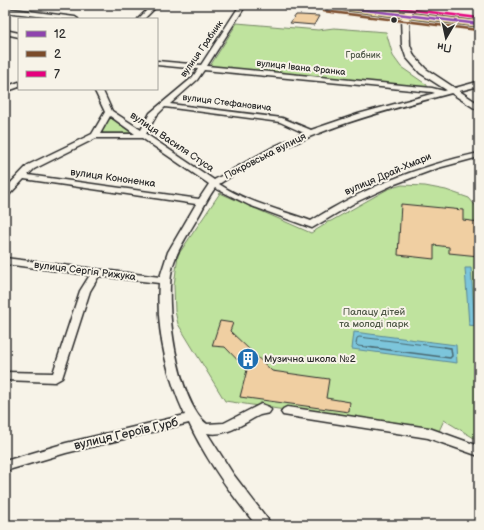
<svg xmlns="http://www.w3.org/2000/svg" width="484" height="530" font-family="'Balsamiq Sans',sans-serif">
<rect width="100%" height="100%" fill="#f7f3e8"/>
<filter id="ink" filterUnits="userSpaceOnUse"><feTurbulence type="fractalNoise" baseFrequency=".025" numOctaves="2"/><feDisplacementMap in="SourceGraphic" scale="8" xChannelSelector="R" yChannelSelector="G"/><feConvolveMatrix kernelMatrix="1 2 1 2 8 2 1 2 1" color-interpolation-filters="sRGB"/></filter>
<g filter="url(#ink)">
<path fill="#bfe39e" stroke="#758764" d="M237,23L318,30L334,28L386,32L393,56L401,67L427,85V87L210,66Z
M111,118L132,133H100L109,119Z
M402,185L425,186L446,190L469,198L479,210V441L444,420L439,431L365,422L225,401L178,324L175,311L174,286L178,255L220,193L311,233L326,224L327,222L331,221L388,189Z"/>
<path fill="#7bc5db" stroke="#5b8795" d="M465,268H471L475,326L469,325Z
M354,332L456,345L457,363L352,349Z"/>
<g fill="none" stroke-linecap="round" stroke-linejoin="round">
<path stroke="#4b6971" stroke-width="1" d="M374,348L358,346L356,344L357,338L359,337L451,348"/>
<path stroke="#4b6971" stroke-width="1.5" d="M367,347L450,358L452,356L451,348L444,347"/>
</g>
<path fill="#f0cfa2" stroke="#2b2b2b" d="M296,15H300L319,16L314,25L290,23Z
M401,204L463,210V220L479,222V256L449,253V247L434,245V259L398,255Z
M220,321L233,323L230,331L272,371L329,379L326,398L350,402L349,412L240,397L247,370L225,347L212,346Z"/>
<g fill="none" stroke-linecap="round" stroke-linejoin="round">
<g stroke="#2b2b2b" stroke-width="3">
<path id="minor" d="M152,5H158L144,19H138Z
M240,5H246L207,66L432,88L444,91L477,82H479V86C389,109 298,131 219,184C246,202 281,210 311,221C363,188 419,166 479,153V157L438,168L395,184L354,203L312,228L249,205L215,188C208,197 204,207 198,217C189,233 178,248 173,265C163,299 177,402 207,424L224,423L261,404L269,407L271,410L269,413C266,414 263,414 260,415C243,423 227,437 207,433L233,474L272,525H256C231,494 206,460 189,423L66,453L5,471V461L66,443L185,415C166,374 156,328 159,283L99,276L90,291L62,378L55,382L5,380V372L53,373L80,291L90,275L5,264V258L160,277L168,252L196,204L24,179L8,196L5,197V189L28,165L92,134L105,112L94,89H102L112,111L141,130L150,113L192,78L198,69L157,65V61L201,65ZM204,70L432,92L435,93L358,114L311,130L282,118L170,104L197,80ZM165,107L280,122L304,133L275,146L214,180L146,134L156,116ZM110,116L135,134H100ZM96,138H142L209,184L199,199L28,175L34,169Z
M5,8L75,17L78,19H61L5,12Z
M5,30L19,33V37L5,34Z
M19,82V87L5,92V87Z
M287,407L429,428L479,446V456L428,438L283,415L281,412L283,409Z"/>
</g>
<g stroke="#2b2b2b" stroke-width="3">
<path id="tertiary" d="M408,5H416L409,19L410,45L414,56L426,69L479,104V111L420,73L406,57L402,45L401,19Z"/>
</g>
<g stroke="#2b2b2b" stroke-width="3">
<path id="primary" d="M319,5H346L479,21V27L324,8Z"/>
</g>
<use href="#minor" fill="#f7f3e8" fill-rule="evenodd"/>
<use href="#tertiary" fill="#f7f3e8" fill-rule="evenodd"/>
<use href="#primary" fill="#fedf80" fill-rule="evenodd"/>
<g stroke="#f7f3e8" stroke-width="4.5">
<path id="bus-1" d="M324,5L479,24"/>
</g>
<g stroke="#f7f3e8" stroke-width="4.5">
<path id="bus-2" d="M323,11L478,30"/>
</g>
<g stroke="#f7f3e8" stroke-width="4.5">
<path id="bus-3" d="M373,5L479,18"/>
</g>
<use href="#bus-1" stroke="#8e44ad" stroke-width="2.5"/>
<use href="#bus-2" stroke="#7a4b2a" stroke-width="2.5"/>
<use href="#bus-3" stroke="#e5007d" stroke-width="2.5"/>
</g>
</g>
<defs>
<g id="building-disc" transform="scale(1.15)"><circle r="9.5" fill="#1f6fb2" stroke="#f7f3e8"/><path d="M-4-6H4V6H1V3H-1V6H-4ZM-2.5-4.3h1.7v1.8h-1.7ZM.8-4.3h1.7v1.8H.8ZM-2.5-1h1.7V.8h-1.7ZM.8-1h1.7V.8H.8Z" fill="#fff"/></g>
</defs>
<g fill-rule="evenodd">
<use href="#building-disc" x="248" y="359"/>
</g>
<circle fill="#2b2b2b" stroke="#f7f3e8" stroke-width="1.5" cx="394" cy="20" r="3.5"/>
<g text-anchor="middle" dominant-baseline="central" stroke-width="4" stroke-linejoin="round" paint-order="stroke">
<g font-size="9" fill="#2b2b2b" stroke="#f7f3e8">
<text transform="translate(202 49) rotate(-55)">вулиця Грабник</text>
<text transform="translate(301 68) rotate(6)">вулиця Івана Франка</text>
<text transform="translate(227 103) rotate(7)">вулиця Стефановича</text>
</g>
<g font-size="9" fill="#505948" stroke="#f7f3e8">
<text x="363" y="55">Грабник</text>
</g>
<g font-size="10" fill="#2b2b2b" stroke="#f7f3e8">
<text transform="translate(172 142) rotate(34)">вулиця Василя Стуса</text>
<text transform="translate(265 156) rotate(-27)">Покровська вулиця</text>
<text transform="translate(388 174) rotate(-23)">вулиця Драй-Хмари</text>
<text transform="translate(113 178) rotate(8)">вулиця Кононенка</text>
<text transform="translate(85 271) rotate(7)">вулиця Сергія Рижука</text>
</g>
<g font-size="10" fill="#505948" stroke="#f7f3e8">
<text x="374" y="312">Палацу дітей<tspan x="374" dy="12">та молоді парк</tspan></text>
</g>
<g font-size="10" fill="#2b2b2b" stroke="#f7f3e8" text-anchor="start">
<text x="264" y="359">Музична школа №2</text>
</g>
<g font-size="12" fill="#2b2b2b" stroke="#f7f3e8">
<text transform="translate(126 434) rotate(-13)">вулиця Героїв Гурб</text>
</g>
</g>
<rect width="484" height="530" fill="none" stroke="#f7f3e8" stroke-width="20"/>
<rect x="10" y="10" width="464" height="510" fill="none" stroke="#2b2b2b" stroke-width="1.5" filter="url(#ink)"/>
<rect x="18" y="18" width="140" height="72" fill="#f7f3e8" stroke="#a5a39c"/>
<rect x="26" y="31" width="20" height="6" fill="#8e44ad" stroke="#a5a39c"/>
<text x="54" y="38" font-size="12" fill="#2b2b2b">12</text>
<rect x="26" y="51" width="20" height="6" fill="#7a4b2a" stroke="#a5a39c"/>
<text x="54" y="58" font-size="12" fill="#2b2b2b">2</text>
<rect x="26" y="71" width="20" height="6" fill="#e5007d" stroke="#a5a39c"/>
<text x="54" y="78" font-size="12" fill="#2b2b2b">7</text>
<g transform="translate(446 38) rotate(189)" stroke="#f7f3e8" stroke-width="3" paint-order="stroke">
<path d="M0-3L7 15L0 10L-7 15Z" fill="#2b2b2b"/>
<text y="-6" font-size="11" font-weight="bold" text-anchor="middle" fill="#2b2b2b">Пн</text>
</g>
</svg>
